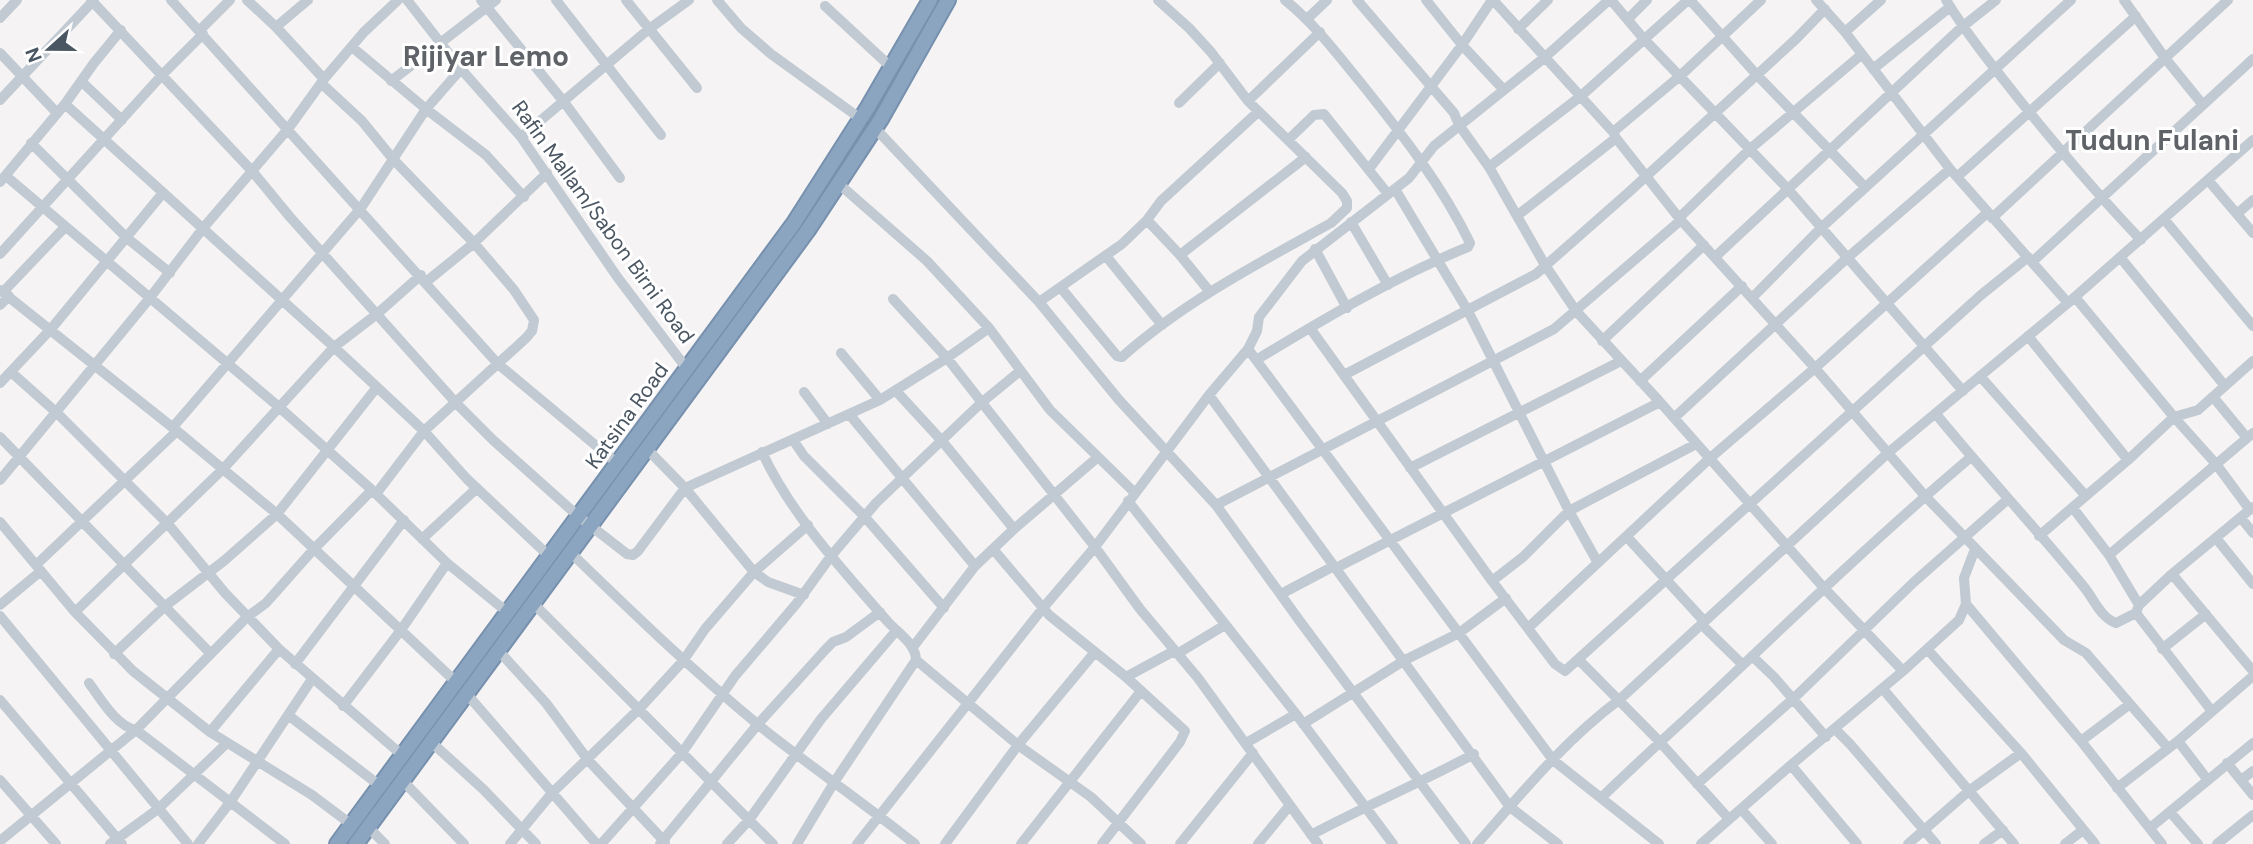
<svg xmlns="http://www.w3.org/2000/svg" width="2253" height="844" font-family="'DM Sans',sans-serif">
<rect width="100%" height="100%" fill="#f5f3f3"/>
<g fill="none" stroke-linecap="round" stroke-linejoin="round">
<g stroke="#7690ad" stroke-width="18">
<path id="highway" d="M337,844L794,223L868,107L930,0
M356,844L808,230L881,119L948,0"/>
</g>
<path stroke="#c1cad2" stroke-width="10" d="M91,0L252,171L290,217L456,403L493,440L578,516L627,554L633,555L638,551L685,488L880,400L947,358L989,328
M171,0L498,364L618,464
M247,0L276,27L324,79
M407,0L461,69L521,137L618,278L687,369
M481,0L564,102L620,178
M556,0L661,135
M626,0L697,88
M717,0L741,28L771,54L861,119
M1357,0L1454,113L1459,125L1489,167L1545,265L1576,311L1660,402L1824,588L1903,671
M1426,0L1462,45L1503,89
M1493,0L1613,132L1616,138L1679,218L1815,368L1925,496L2064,640L2086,653L2168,748
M1611,0L1643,38L1787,188L1963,391
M1690,0L1756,74L1865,187
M1816,0L1845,32L1950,169L2068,303
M1946,0C1968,36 1995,69 2022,103C2060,150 2099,196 2141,240
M2124,0L2165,58L2203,105
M825,6L892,68
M0,18L17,0
M1308,18L1327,0
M1628,19L1647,0
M276,27L308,0
M1518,29L1548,0
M200,30L230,0
M1845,32L1881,0
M352,47L426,109L486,155L524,197
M0,53L57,113
M1873,69L1950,7
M81,81L122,120
M391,81L496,0
M321,83L362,121L393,159L474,243L514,290L534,320L532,331L526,338L424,431L376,494
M0,100L94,0
M1248,101L1320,32
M1179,103L1220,63
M65,104L334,347L424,431L467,479L549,556
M875,128L1039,302L1119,400L1216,505L1299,620L1466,844
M1613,132L1680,76L1761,0
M521,137L649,29L689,0
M1288,140L1314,115L1324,114L1388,194
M31,143L127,238L170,273
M1489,167L1581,96L1688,0
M1369,169L1462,45L1492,0
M6,176L279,407L372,490L447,563L507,612
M1957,177L2136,16
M2208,180L2253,233
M0,182L65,104L94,63L121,30
M839,184L927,261L989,328L1050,410L1135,493
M1395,189L1468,311L1569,511L1598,563
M2238,213L2253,200
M1518,215L1616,138
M1679,218L1750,149L1861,55
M1992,218L2228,0
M2164,219L2253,326
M1147,220L1180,255L1210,292
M1351,222L1388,285
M1315,249L1347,308
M0,254L162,75L203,34
M1180,255L1306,157
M1106,256L1162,325
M1715,257L1962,27L1996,0
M2120,257L2225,386
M2032,262L2253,59
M426,282L474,243L547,173
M1061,288L1117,356L1122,357C1184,302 1259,263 1331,223L1347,208V201L1342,193L1248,101L1211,52L1189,28L1158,0
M0,290L177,431L277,514L456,682
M3,292L65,227
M2075,297L2174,417L2216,464L2250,510
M1752,298L1822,227L2071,0
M893,299L947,358L1095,547L1140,609L1198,678L1318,844
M1039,302L1122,244L1147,220L1161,201L1258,112
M0,305L9,296
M1310,328L1492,581L1555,664L1565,671L1981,295L2028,257
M2028,336L2128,460
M1602,341L1704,245
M1248,349L1553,760L1659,844
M841,353L880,400
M1256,360C1324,319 1394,277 1468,247L1470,243C1442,185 1401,133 1361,83C1337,54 1315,24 1285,0
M11,372L57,413L168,524L225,593L279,649L402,755
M1344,375L1536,274L1629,192L1796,39L1825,9
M1980,376L2085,495
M1640,381L1742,286
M0,383L51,329L162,194
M896,391L942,441L1014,529
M804,392L828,424
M1209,395L1510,807L1558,844
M2214,398L2247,438
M849,414L975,566
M1936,414C1984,473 2036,528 2084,587C2094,599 2100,617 2116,623L2136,613L2139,605L2172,574L2253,507
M1674,418L1846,259L1950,169
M173,427L361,208L426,109L461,69
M0,437L211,654
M793,440L804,456L864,516L944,608
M647,449L685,488L754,572L768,582L804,595
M762,452C792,516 842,569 888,622C898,633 916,644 916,660L1018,745L1091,797L1141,844
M1410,468L1621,361
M0,480L149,299L204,227L288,129L324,79L364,32L398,0
M1128,501L1296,714L1393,844
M1216,505L1554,329L1681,220
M2073,508L2109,555L2139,605
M2241,518L2253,533
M0,522L75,612L133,671L210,732L312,795L352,825
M2039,536L2128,460L2174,417L2198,410L2253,361
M1627,537L1704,621
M2216,538L2253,584
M422,539L477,488
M993,549L1049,615L1126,677L1185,731L1180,742L1102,844
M571,553C633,613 694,672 761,727C811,767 864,803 915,844
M2109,555L2253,433
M36,565L177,431
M1336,568L1660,402
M2172,574L2253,671
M1492,581L1523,557L1569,511L1696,444
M1281,594L1334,566
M534,604L773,844
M1966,604L2081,741L2162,844
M0,605L41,571
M75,612L223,469L334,347L377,314L421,275
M2136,613L2211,710
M0,616L188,844
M1701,624L1743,665
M1528,628L1709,459L1815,368L1987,213
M913,647L975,566L1014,529L1098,457
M1927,649L2021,753L2095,844
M2162,649L2206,614
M498,650L546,703L588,760L665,842
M114,654L164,607L225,560L277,514L377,387
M1177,654L1225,625
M1752,656L1774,677L1826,737
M1579,660L1659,741L1729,819
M295,664L404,520
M1126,677L1174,651
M89,683C101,699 116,726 136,730L285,844
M1883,689L2014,844
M466,693L594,841L597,844L602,843L682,753L735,676L797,603L831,556L876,503L981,403L1020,371
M0,700L122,844
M343,706L401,630L447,563
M288,715L379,785
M1303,724L1405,660L1459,633L1506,598
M1835,729L1850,744L1936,844
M210,732L279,649
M430,741L483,789L536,844
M2081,741L2130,704
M2178,741L2207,779
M1246,743L1296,714
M2227,763L2253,795
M1791,765L1857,844
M0,780L56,844
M402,780L464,844
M2241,780L2253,771
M1697,784L1793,699L1914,582L2007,500
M2117,788L2178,741L2253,676
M1601,798C1642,758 1685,720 1726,681C1806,605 1886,529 1971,457
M1741,809L1772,844
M2170,812L2198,844
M368,827L385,844
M2150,828L2253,743
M1311,835C1365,806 1420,783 1474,754
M0,841L136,730L247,617L266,603L313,550L372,490
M110,844L158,809L227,743
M198,844L231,801L312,679
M510,844L552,793L640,708L683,661L705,629L754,572L808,525
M660,844L758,724L826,649L833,642L846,637L880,612
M727,844L749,820L821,719L896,631
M797,844L835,781L916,660
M857,844L1043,608L1095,547L1209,395L1248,349L1257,331L1259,317L1302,261L1409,178L1434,146L1544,58L1609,0
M945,844L1018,745L1095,652
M1021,844L1141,691
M1180,844L1253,753
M1258,844L1290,805
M1477,844C1521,794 1565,740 1619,700L1889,452L2068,303L2253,140
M1701,844L1791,765L1903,671L1959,620L1966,604L1964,578L1975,549
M1908,844L1970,790L2021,753
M1984,844L2003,830
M2065,844L2083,830
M2217,844L2253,815"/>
<use href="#highway" stroke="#8ba5c1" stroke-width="14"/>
</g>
<g text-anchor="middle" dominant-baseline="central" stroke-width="6" stroke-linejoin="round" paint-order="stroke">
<g font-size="21" fill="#4a5661" stroke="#fff">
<text transform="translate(603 222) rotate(54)">Rafin Mallam/Sabon Birni Road</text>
<text transform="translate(627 416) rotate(-54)">Katsina Road</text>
</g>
<g font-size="28" font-weight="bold" fill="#5f6368" stroke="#fff">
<text x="486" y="56">Rijiyar Lemo</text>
<text x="2152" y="140">Tudun Fulani</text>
</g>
</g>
<g transform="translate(49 49) rotate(249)" stroke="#ffffff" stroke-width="5" paint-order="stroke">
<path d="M0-5L12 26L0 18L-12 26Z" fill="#4a5661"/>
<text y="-10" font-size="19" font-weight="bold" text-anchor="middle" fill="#4a5661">N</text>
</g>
</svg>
